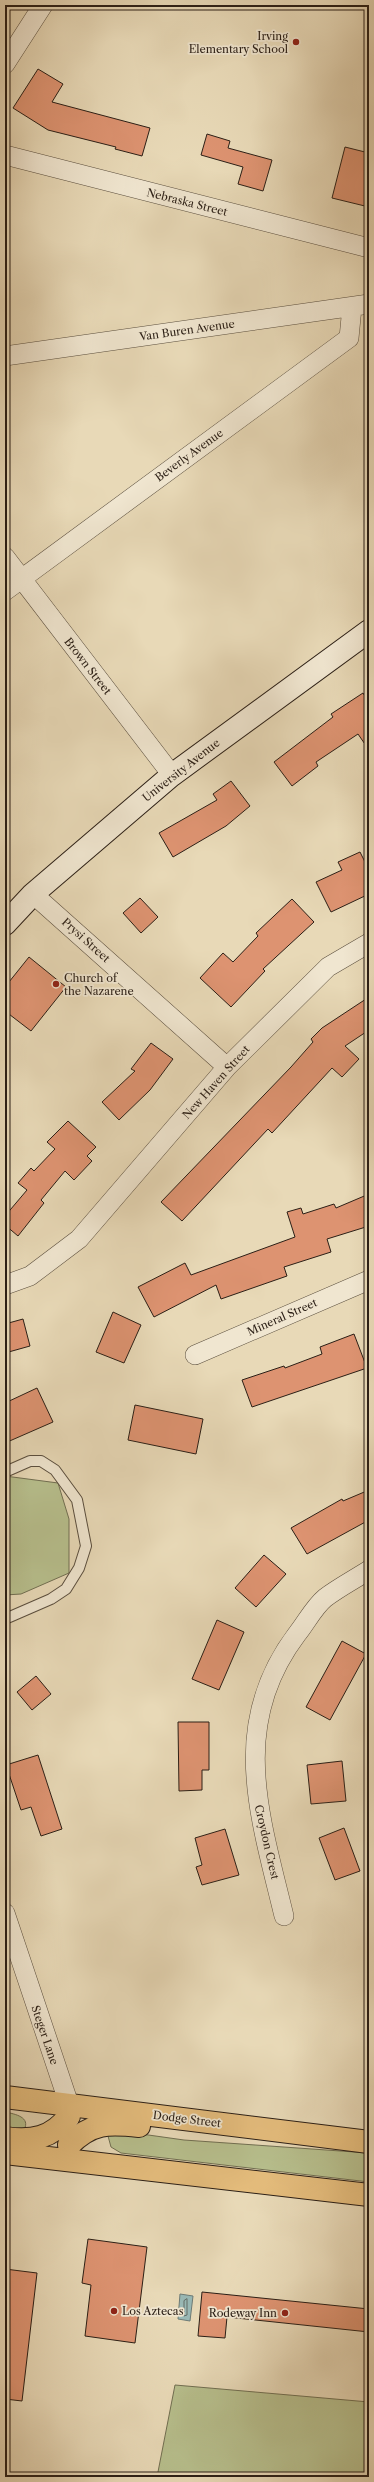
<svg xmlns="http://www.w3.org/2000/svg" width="374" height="2482" font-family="'Libre Caslon Text',serif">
<rect width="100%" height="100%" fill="#e8d9b7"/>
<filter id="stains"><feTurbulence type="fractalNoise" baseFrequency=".005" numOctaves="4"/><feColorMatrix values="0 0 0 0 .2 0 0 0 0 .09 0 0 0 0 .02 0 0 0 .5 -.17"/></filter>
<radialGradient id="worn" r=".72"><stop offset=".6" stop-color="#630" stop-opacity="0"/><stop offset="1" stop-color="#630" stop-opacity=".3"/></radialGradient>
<path fill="#b7bf8d" stroke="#716f52" d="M5,1476L58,1483L69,1519V1573L21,1594L5,1595Z
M5,2112C15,2114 31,2117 24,2130L5,2131Z
M127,2132L184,2140L369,2153V2182L121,2153L111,2147L108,2136L112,2133Z
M175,2385L369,2402V2477H157Z"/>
<path fill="#99b9b6" stroke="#6d7b76" d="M180,2294L193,2296L190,2321L178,2319Z"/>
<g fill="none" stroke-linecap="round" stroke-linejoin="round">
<path stroke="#626c66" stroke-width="1" d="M187,2299V2315L184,2316V2301Z"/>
</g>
<path fill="#dd9371" stroke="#2b1f16" d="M38,69L63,84L52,102L150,128L142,156L115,149L116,147L48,130L13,108Z
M207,134L230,141L228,148L272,160L263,191L238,184L243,167L201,155Z
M345,147L369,153V207L332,198Z
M363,693L369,703V750L358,734L316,762L318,766L292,786L274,762L333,717L331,714Z
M231,781L250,806L226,826L173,857L159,833L217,800L213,794Z
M360,852L369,870V894L331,912L316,882L342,870L338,862Z
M140,898L158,917L141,933L123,913Z
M292,899L314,922L263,969L265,971L231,1007L200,978L223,953L233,962L258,936L256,933Z
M29,957L66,987L31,1031L5,1011V987Z
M369,997V1030L345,1046L359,1059L342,1077L332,1068L272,1133L268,1129L182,1221L161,1202L291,1067L313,1042L311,1039L322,1028Z
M151,1043L173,1059L150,1090L119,1120L102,1102L135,1071L131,1069Z
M68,1121L96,1147L87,1156L92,1161L74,1180L65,1171L41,1200L44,1203L18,1236L5,1225V1216L27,1190L18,1183L31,1168L34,1171L55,1149L47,1142Z
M369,1194V1226L327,1239L331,1252L284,1267L287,1276L221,1299L216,1285L154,1317L138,1287L185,1263L191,1275L295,1237L287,1212L301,1208L303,1214L334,1204L336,1208Z
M113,1312L141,1325L124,1363L96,1352Z
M23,1319L30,1346L5,1353V1324Z
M354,1334L367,1368L252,1407L242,1380L284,1366L285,1368L322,1354L320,1347Z
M37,1388L53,1422L5,1443V1403Z
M135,1405L203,1419L196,1454L128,1440Z
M369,1490V1520L307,1554L291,1528L342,1499L343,1501Z
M264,1555L286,1574L256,1607L235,1588Z
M217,1620L244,1632L219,1690L192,1679Z
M342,1641L366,1654L330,1720L306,1707Z
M36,1676L51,1694L32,1710L17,1692Z
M178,1722H209V1770H202V1790L179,1791Z
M38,1755L62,1829L41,1836L31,1807L21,1810L6,1765Z
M342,1761L346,1801L311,1804L307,1765Z
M344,1828L360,1871L335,1880L319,1838Z
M225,1829L239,1875L202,1885L196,1867L202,1865L195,1838Z
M88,2239L147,2247L135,2343L85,2336L91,2285L82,2283Z
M5,2269L37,2273L22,2401L5,2399Z
M202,2292L369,2309V2332L227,2317L225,2338L198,2336Z"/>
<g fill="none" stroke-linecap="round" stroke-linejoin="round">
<g stroke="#5a4e3e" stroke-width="12">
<path id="service" d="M5,1472L30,1461H41L55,1470L77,1500L86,1546L79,1568L66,1589L51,1599L5,1619"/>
</g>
<g stroke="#5a4e3e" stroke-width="20">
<path id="minor" d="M5,64L43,5
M5,155L369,248
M5,356L369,304
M5,557L172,775
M5,591L349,338L352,307
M33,894L227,1067
M5,1285L30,1276L79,1239L227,1067L328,967L369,943
M195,1355L369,1280
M5,1913L69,2104V2119
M284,1916C260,1816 228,1725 297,1634C306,1623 314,1607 325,1598C338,1588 355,1579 369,1570"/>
</g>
<g stroke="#2b1f16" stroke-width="24">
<path id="secondary" d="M5,924L33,894L172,775L369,631"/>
</g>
<g stroke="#2b1f16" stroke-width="24">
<path id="trunk" d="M5,2097L369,2142
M5,2138C32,2142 52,2138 69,2116
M69,2145C92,2122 108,2123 139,2126
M5,2153L369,2195"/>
</g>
<use href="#service" stroke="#f0e6d0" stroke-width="10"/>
<use href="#minor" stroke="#f0e6d0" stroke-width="19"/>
<use href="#secondary" stroke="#f0e6d0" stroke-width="22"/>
<use href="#trunk" stroke="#e4bc7c" stroke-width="22"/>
</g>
<g fill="#8f2418" stroke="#f0e6d0" stroke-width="1.5">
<circle cx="296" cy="42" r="4"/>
<circle cx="56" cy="984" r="4"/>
<circle cx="114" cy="2311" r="4"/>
<circle cx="285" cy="2313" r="4"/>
</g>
<g text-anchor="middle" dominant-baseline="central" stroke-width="3.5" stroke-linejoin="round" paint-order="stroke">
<g font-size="11" fill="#2b1f16" stroke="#f0e6d0" text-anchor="end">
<text x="288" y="36">Irving<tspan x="288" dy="13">Elementary School</tspan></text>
<text x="64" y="978" text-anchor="start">Church of<tspan x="64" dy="13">the Nazarene</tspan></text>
<text x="122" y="2311" text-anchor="start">Los Aztecas</text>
<text x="277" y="2313">Rodeway Inn</text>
</g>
<g font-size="11" fill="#2b1f16" stroke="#f0e6d0">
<text transform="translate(187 202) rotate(14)">Nebraska Street</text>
<text transform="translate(187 330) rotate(-8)">Van Buren Avenue</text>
<text transform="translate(189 455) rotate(-36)">Beverly Avenue</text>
<text transform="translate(88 666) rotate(52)">Brown Street</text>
<text transform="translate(181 770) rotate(-38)">University Avenue</text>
<text transform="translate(86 940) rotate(42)">Prysi Street</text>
<text transform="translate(216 1082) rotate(-48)">New Haven Street</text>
<text transform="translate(282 1317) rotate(-24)">Mineral Street</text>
<text transform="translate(267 1842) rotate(77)">Croydon Crest</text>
<text transform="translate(45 2035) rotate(71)">Steger Lane</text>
<text transform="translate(187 2119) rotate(7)">Dodge Street</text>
</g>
</g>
<rect width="374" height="2482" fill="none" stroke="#e8d9b7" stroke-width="20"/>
<rect x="6" y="6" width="362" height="2470" fill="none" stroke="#2b1f16" stroke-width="2"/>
<rect x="10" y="10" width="354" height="2462" fill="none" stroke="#2b1f16"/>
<rect width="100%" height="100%" filter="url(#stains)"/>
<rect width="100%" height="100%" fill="url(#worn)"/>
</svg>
